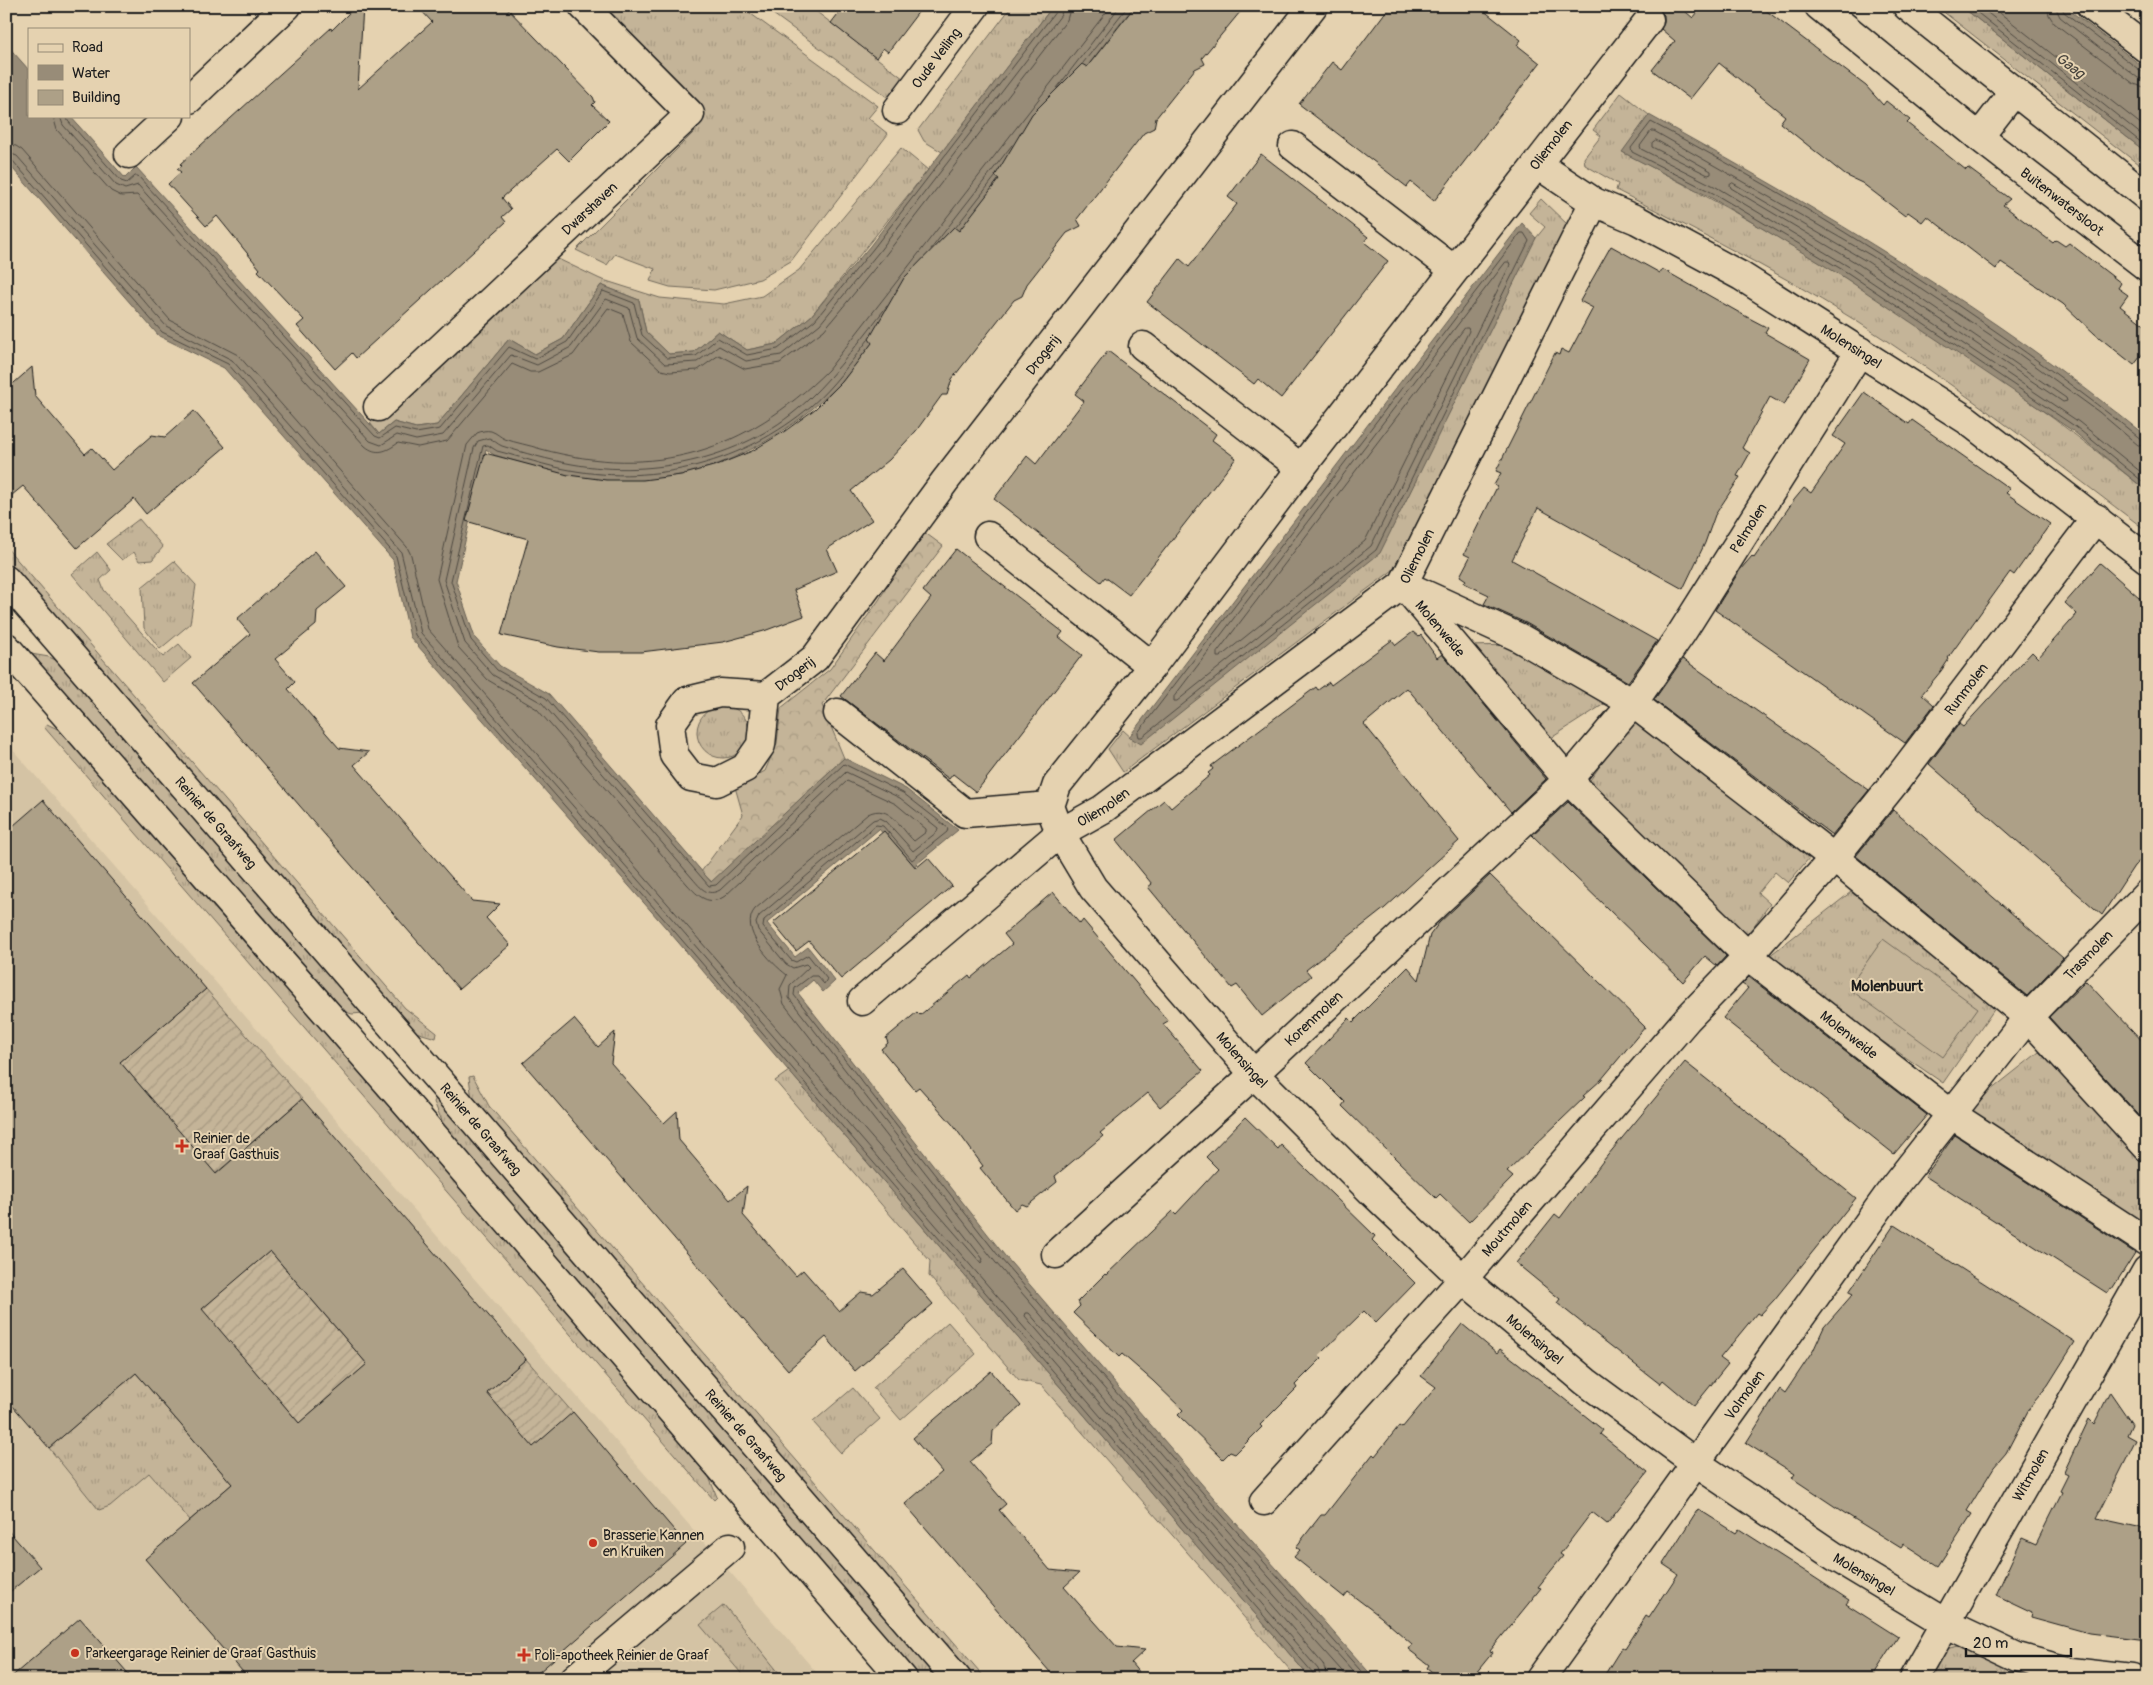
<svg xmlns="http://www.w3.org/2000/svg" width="2153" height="1685" font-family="Pangolin,sans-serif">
<defs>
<pattern id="grass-tufts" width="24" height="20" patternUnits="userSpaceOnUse" patternTransform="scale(1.25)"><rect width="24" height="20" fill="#c4b498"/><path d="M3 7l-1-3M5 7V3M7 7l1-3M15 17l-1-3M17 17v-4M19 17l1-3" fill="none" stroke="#a89a82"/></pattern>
<pattern id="forest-crowns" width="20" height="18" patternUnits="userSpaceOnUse" patternTransform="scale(1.25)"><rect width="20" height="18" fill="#c4b498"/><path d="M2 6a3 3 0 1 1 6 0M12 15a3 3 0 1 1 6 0" fill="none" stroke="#a89a82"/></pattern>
<pattern id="garden-furrows" width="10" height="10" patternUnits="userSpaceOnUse" patternTransform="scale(1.25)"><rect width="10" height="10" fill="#c4b498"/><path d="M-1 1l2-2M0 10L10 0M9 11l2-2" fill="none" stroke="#a89a82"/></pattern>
</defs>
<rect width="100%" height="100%" fill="#e5d2b0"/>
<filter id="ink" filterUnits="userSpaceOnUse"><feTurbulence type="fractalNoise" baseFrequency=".02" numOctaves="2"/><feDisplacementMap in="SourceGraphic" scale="10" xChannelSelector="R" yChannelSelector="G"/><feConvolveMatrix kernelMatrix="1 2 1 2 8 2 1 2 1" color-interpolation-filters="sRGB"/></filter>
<g filter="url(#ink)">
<path fill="#d4c3a4" d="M6,742L711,1550L822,1679H6Z"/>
<path fill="url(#grass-tufts)" stroke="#70685a" d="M604,6H740L878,106L868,118L888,134L791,261L760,279L714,290L670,287L650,281L655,269L615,254L607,265L576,250L695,131L699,119L691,98Z
M762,6H809L908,82L894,102Z
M1012,6H1053L942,152L924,141L918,130Z
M1936,6H1961L2147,153V171Z
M1621,93L1649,115L1623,152C1807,247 1985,360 2147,491V531C2061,466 1976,400 1887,341C1801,283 1708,237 1616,190L1618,184L1585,165L1584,158L1601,136L1593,130Z
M901,148L928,170L811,316L776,344L747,350L718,331L694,352L669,354L646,332L639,300L601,285L563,339L535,354L509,339L437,425L416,428L394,422L379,434L370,423L554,257L600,279L660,298L724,304L762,296L799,270Z
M1541,199L1569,226L1393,570L1123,772L1108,749L1123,730L1134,740L1536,238L1545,227L1529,213Z
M139,519L163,547L152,560L139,561L134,552L122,560L106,544Z
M6,547L405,1008L437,1033L436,1038L412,1031L6,569Z
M97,552L111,570L100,580L104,590L163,657L179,644L191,658L163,682L72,574Z
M174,561L196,585L190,624L160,649L144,628L142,587Z
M1517,645L1612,699L1548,740L1465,646Z
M31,654L49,657L60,662L363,1013L352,1014L343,1011L29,656Z
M697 732a26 26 0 1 1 52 0a26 26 0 1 1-52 0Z
M1636,714L1810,857L1788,883L1775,872L1758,893L1770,904L1744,939L1586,786Z
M47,724L68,734L705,1467L717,1497L714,1500L44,727Z
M1851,892L2000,1001L1943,1083L1764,960Z
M2039,1052L2147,1160V1217L2138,1222L1967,1109Z
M789,1071L1311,1679H1298L1041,1385L1019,1380L929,1276L930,1261L775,1081Z
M473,1076L489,1106L986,1679H967L472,1100L469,1077Z
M437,1096L926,1658L937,1679H913L447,1133L434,1102Z
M948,1322L976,1354L901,1420L873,1388Z
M136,1373L232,1484L190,1520L149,1473L110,1506L99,1510L49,1448Z
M853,1388L880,1419L841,1453L813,1422Z
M724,1605L784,1679H746L700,1625Z
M1963,1645L2050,1679H1941L1932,1673L1945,1649Z"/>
<path fill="url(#forest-crowns)" stroke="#70685a" d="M920,529L943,546L822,705L844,758L712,882L701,872L743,815L735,787L765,771L777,743L781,708L830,669L879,600Z"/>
<path fill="url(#garden-furrows)" stroke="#70685a" d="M206,989L302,1099L215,1174L120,1062Z
M270,1251L367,1364L299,1423L201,1309Z
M526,1359L573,1413L473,1499L426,1446Z"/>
<path fill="#c4b498" stroke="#70685a" d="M1883,939L1978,1008L1943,1057L1848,988Z"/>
<path fill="#988c78" stroke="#665f53" d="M1053,6H1134L842,382C767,456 674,497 568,475C543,470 519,462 494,455L486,449L456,581L475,638L500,666L549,694L711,882L844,758L906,789L958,830L912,868L879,829L767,923L795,957L808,947L835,981L823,992L813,980L798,993L1005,1256L1219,1504L1375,1679H1311L666,928L410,637L393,560L224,368L159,336L6,161V44L29,70V116H70L125,178L136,167L379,434L394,422L416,428L437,425L509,339L535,354L563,339L601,285L639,300L646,332L669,354L694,352L718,331L747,350L776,344L811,316L870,246Z
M1961,6H2064L2147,70V153Z
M1649,115C1822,211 1993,311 2147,437V491L2073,431L1845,278L1710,197L1622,152Z
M1522,223L1536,238L1380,553L1141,744L1129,737Z"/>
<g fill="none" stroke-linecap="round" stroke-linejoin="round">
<path stroke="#4e4941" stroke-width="1" d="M1969,6L2147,147
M1979,6L2147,139
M1991,6L2147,129
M2047,6L2049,15L2054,23L2134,84L2147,88
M2055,6L2060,17L2138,78L2147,80
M2061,6L2064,12L2142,72L2147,74
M1083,63L1128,6
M1057,88L1120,6
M53,116L57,130L111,191L121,196L137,195L365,446C377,456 387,451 398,443L418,447L447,441L512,364L530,372H538L573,355L608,308L623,314L631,342L661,370L670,372L698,370L719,355L745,369L780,363L824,330L884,257L1067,20L1071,6
M60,116L63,125L116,185L125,189L138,185L370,441L381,445L397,435L416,440L443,435L511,355L537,365L571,347L606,299L629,308L637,338L665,364L697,362L719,346L746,361L781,355L820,324L878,253L1061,15L1063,6
M67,116L68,121L121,181L127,183L135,176H138L375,436L380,438L395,428L416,433L440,429L509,347L535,359L567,342L603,291L634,303L642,335L667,358L696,356L718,338L747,355L778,349L815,320L873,249L1056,11L1057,6
M1656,140L1711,171V174L1708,175L1652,147V143Z
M6,144L16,146L22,150L170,320L238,355L407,547L411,555L428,629L981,1263L983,1259L784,1004L780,989L787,975C771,963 738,929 755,909L868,814C890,803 900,828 914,841L926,832V829L896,804L847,781L725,896C709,907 698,896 687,884L537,709L488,680L458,647L437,579L467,445L477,433C482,431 486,430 491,431C497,433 500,437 505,439C516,443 529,445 541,449C655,480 745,452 828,370L1111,6
M6,152L17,156L166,326L232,360L401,552L421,633L674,921L1318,1669L1321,1679
M6,158L12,160L162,332L228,364L396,556L415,635L669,925L1313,1673L1314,1679
M1733,183L1868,262L2066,398L2067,401L2063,402L1855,262L1731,188L1730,185Z
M956,227L995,177
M1521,233H1524L1529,241L1376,550L1142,737H1139L1138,733Z
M931,249L1012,145
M1506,262H1509L1510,265L1371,546L1177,701H1174V697Z
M887,306C862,338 838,371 809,399C748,458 654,479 572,464C549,460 524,453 502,446C497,444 494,440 489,438L478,441L474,448L444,580L465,643L493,675L542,703L693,879C701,888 707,897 720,890L846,772L900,798L938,828L937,832L913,851L886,821L880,818L873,820L759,916L756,923L758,930L786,964L793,968L806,964L809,967L790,985L789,998L996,1263L1210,1511L1360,1679
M1465,328H1468L1469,331L1365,541L1220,657H1217V653Z
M868,340C850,363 833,387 811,406C745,462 656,486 570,470C546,466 521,457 497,451L488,445L483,446L451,581L471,640L497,670L546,698L709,886L716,885L844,764L903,793L948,828L947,832L912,860L883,826L876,825L764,920L763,927L791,960L796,962L808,955L827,979L824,984L817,976H811L795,988L794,995L1001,1259L1215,1507L1368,1679
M2147,441L2142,440C2082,391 2019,347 1956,304C1858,238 1756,177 1651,122L1631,148L1632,152L1713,193L1848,273L2076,427L2147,485
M2147,447L2138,445L2099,412L2019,354L1872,256L1654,131H1651L1640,146L1641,149L1716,187L1851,268L2079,422L2147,477
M1328,1679L1323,1664L1025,1316L1026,1313H1029L1250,1568L1349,1679"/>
</g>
<path fill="#ada087" stroke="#1c1c1c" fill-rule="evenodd" d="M356,6H363L358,89L432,22L417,6H505L593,97L595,102L592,105L609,121L569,161L557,149L502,198L511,209L502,217L506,222L356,358L352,353L335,369L297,326L304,320L258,271L260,269L217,216L206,226L168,184L181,172L177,169L182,166L180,164L331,28L332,30Z
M844,6H923L888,52L883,48L876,58L831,23Z
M1135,6H1245L1202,58L1205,64L1195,69L1156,118L1154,128L1144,133L1077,219L1081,226L1067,233L1027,284L1022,296L1014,300L952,379L947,395H942L916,431L889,460L851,491L872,520L827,549L837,571L794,590L804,616L764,631L723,642L641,652H599L558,647L501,635L528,539L466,521L485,453L568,475L606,480H643L681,475L717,465L752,451L785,431L815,409L842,382L872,343L869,339L904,278L954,227L959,231L999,179L995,176L1032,114L1082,64L1087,67Z
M1390,6H1478L1521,40L1517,45L1540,63L1434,201L1411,182L1407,187L1299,104L1332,62L1342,70Z
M1655,6H1679L1693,18L1703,6H1760L1866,86L1883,105L1886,101L1910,120L1907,123L1966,170L1968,168L2010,199L2003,205L2053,243L2056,240L2065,246L2069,243L2121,283L2118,288L2128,295L2120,306L2147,327V348L2134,365L2095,334L2063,304L2001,262L1996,269L1927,216L1922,222L1908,212L1905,216L1862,183L1845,175L1780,123L1785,116L1719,63L1690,99L1652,70L1675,41L1661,29L1664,23V15Z
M1261,154L1368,237L1364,242L1388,261L1281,398L1258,379L1254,384L1147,302L1180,259L1189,267L1237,204L1228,197Z
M1611,246L1660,273L1662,269L1747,317L1768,328L1765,333L1810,359L1784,405L1770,397L1742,448L1750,453L1737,476L1740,477L1715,515L1705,543L1683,589L1538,508L1512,560L1657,641L1628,682L1526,623L1484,604L1489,595L1464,583L1466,580L1460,576L1470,557L1464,554L1497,487L1494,485L1501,473L1496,471L1555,353L1559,355L1561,349L1569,353L1593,308L1580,301Z
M1108,351L1216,434L1212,440L1236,458L1129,595L1105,577L1101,582L994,499L1027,456L1036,464L1084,401L1075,394Z
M32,367L35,396L85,454L92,448L112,470L152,435L165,437L194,411L225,447L146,514L134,499L77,548L23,486L6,500V390Z
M1864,392L1909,424L1912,420L2010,489L2006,493L2050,524L2014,575L2010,572L1948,658L1949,659L1941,671L1922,694L1934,705L1905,743L1715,610L1740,570L1752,556L1754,558L1794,500L1804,488L1811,493L1845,444L1833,436Z
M956,549L1063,632L1059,637L1082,655L976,792L953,774L949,779L841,696L875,653L884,661L931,598L923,591Z
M315,551L346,587L317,611L316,625L275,659L295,682L288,689L339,748L369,752L354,765L472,901L500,904L486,918L510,945L459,989L193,683L250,634L237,619Z
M2100,563L2147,604V854L2134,866L2102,915L1929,764L1959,724L1963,727L2032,652L2038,658L2077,614L2065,603Z
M1413,632L1419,637L1421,635L1437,658L1442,654L1546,779L1511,812L1407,688L1364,724L1459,841L1385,908L1306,970L1311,976L1262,1016L1237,985L1232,988L1187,934L1148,887L1152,884L1116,840L1164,800L1171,808L1210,775L1208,773L1213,769L1211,766L1316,687L1318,690L1329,682L1331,685L1392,640L1396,645Z
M1683,659L1869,790L1832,835L1654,700Z
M43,800L206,989L120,1062L216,1174L302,1099L526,1359L487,1393L533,1447L573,1412L686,1544L531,1679H249L145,1559L232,1484L136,1373L49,1448L6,1398V832ZM270,1251L367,1364L299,1423L202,1309Z
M1568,802L1726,956L1717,966L1705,956L1683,982L1532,835Z
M1893,810L2063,958L2027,996L1856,856Z
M884,831L916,868L928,858L952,886L841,979L809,941L796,951L773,923Z
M1490,875L1645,1027L1601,1080L1583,1096L1585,1097L1507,1172L1513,1177L1469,1222L1440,1194L1436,1198L1394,1157L1342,1106L1345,1102L1306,1063L1349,1018L1353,1022L1408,967L1419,980L1430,935L1439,923Z
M1053,892L1080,924L1083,920L1130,976L1168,1021L1163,1024L1203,1071L1160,1107L1148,1093L1100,1133L1103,1136L1055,1176L1057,1182L1027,1206L1022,1204L1015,1210L980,1168L983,1166L953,1125L919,1087L915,1090L881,1049L888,1043L886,1038L917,1012L920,1015L969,975L971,978L1012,944L1004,934Z
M1749,977L1927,1115L1894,1154L1723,1018L1748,988L1742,984Z
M2086,981L2147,1046V1124L2049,1017Z
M574,1019L598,1047L615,1032L611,1063L664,1123L677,1111L679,1140L730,1200L747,1186L743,1215L796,1276L803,1270L839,1311L861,1292L873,1294L903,1269L933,1304L855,1371L826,1337L788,1370L523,1063Z
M1685,1062L1856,1198L1774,1300L1760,1315L1757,1313L1720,1358L1728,1364L1694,1406L1663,1380L1660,1384L1602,1339L1557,1303L1560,1299L1516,1263L1555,1214L1560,1218L1603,1161Z
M1245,1117L1278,1149L1281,1145L1334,1196L1375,1236L1372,1240L1415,1283L1376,1323L1364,1311L1319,1355L1322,1358L1295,1385L1297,1388L1260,1425L1262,1427L1235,1454L1230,1452L1223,1459L1178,1415L1183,1410L1153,1381L1122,1354L1119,1357L1073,1313L1080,1306L1078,1301L1105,1274L1106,1275L1173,1211L1176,1214L1218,1169L1206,1157Z
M1955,1135L2135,1253L2112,1289L2110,1288L2107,1293L1925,1176Z
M1894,1225L2075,1342L2048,1385L2030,1407L2006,1453L1994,1467L1967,1511L1972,1514L1938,1566L1904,1544L1901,1548L1843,1512L1792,1478L1795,1474L1746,1443L1780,1389L1785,1393L1813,1351L1824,1327L1853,1294L1849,1292Z
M1462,1324L1497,1353L1500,1349L1558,1394L1603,1430L1600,1434L1648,1472L1607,1524L1592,1512L1560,1554L1563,1556L1538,1587L1541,1588L1490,1651L1493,1652L1471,1679H1441L1427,1668L1429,1665L1408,1649L1412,1644L1381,1617L1348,1592L1344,1597L1294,1557L1300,1550L1296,1547L1321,1515H1325L1373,1454L1375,1456L1399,1426L1402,1428L1436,1387L1421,1376Z
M991,1371L1021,1406L993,1431L992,1444L970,1462L1006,1504L999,1510L1050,1570L1079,1573L1064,1587L1117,1647L1145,1650L1131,1663L1144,1679H1056L905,1504L942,1472L913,1438Z
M2110,1392L2132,1424L2127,1435L2136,1440L2097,1518L2147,1529L2146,1640L2089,1633L2031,1617L2032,1612L1996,1595L2022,1538L2036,1544L2062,1492L2060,1491L2068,1475L2064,1473L2065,1470L2089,1419L2094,1424Z
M1698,1509L1736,1533L1739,1529L1800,1568L1849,1600L1846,1604L1898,1637L1871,1679H1602L1622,1647L1625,1649L1646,1616L1649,1618L1678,1574L1663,1564Z
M6,1528L40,1567L6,1595Z
M80,1618L133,1679H9L59,1636Z"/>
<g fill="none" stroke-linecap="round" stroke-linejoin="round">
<g stroke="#1c1c1c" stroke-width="31">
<g id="street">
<path id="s1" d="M1819,6L1979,137L2147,267"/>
<path d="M2091,6L2147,49"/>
<path id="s2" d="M1649,20L1301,468L1152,666L1057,785L1050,806L1060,833L1093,888L1254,1074L1373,1193L1463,1279L1586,1382L1696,1463L1834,1556L1947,1624L2017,1657L2071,1672L2132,1679"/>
<path d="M189,99L287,6"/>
<path id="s3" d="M897,110L975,6"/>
<path d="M1979,137L2013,93"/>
<path d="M1293,146L1454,270"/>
<path d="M129,154L170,116"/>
<path id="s4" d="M1537,164L1594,202L1637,220L1741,276L1967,420L2147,559"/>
<path d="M1143,346L1301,468"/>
<path id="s5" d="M378,407L690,114L583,6"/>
<path d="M988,536L1152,666"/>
<path id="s6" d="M1403,584L1568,780L1748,956L1951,1114L2147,1242"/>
<path d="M1411,588L1518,637L1633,703L1834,858L2028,1017L2147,1147"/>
<path id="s7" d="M766,696L761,745L745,768L717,782L691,777L674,755L670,725L687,701L720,693L766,696L815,658L945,481L1313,6"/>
<path d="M838,713L965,813L1050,806"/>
<path id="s8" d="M862,1001L1060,833L1103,809L1403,584L1594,202"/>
<path id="s9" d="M1056,1254L1254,1074L1568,780L1633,703L1681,634L1860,351"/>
<path id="s10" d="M1264,1501L1463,1279L1687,1019L1748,956L1834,858L1896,781L2096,518"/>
<path d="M574,1679L730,1547"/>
<path id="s11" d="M1540,1679L1894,1187L2028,1017L2147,894"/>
<path id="s12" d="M1914,1679L2147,1270"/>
</g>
</g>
<g stroke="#1c1c1c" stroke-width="31">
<g id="secondary">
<path d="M1907,6L2147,197"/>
<path id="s13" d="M6,580L957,1679"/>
<path d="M6,647L403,1100L903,1679"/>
</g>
</g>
<use href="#street" stroke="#e5d2b0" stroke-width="28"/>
<use href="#secondary" stroke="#e5d2b0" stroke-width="28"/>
</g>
</g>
<g fill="#c8321e" stroke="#e5d2b0" stroke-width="2">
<path d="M179.5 1138.5h5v5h5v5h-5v5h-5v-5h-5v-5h5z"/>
<circle cx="593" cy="1543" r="5"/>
<circle cx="75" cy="1653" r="5"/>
<path d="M521.5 1647.5h5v5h5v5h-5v5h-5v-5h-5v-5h5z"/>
</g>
<g text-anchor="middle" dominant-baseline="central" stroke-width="4" stroke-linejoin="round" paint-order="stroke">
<g font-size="14" fill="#1c1c1c" stroke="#e5d2b0">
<text stroke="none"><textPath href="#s3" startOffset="65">Oude Veiling</textPath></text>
<text transform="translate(1551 145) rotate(-52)">Oliemolen</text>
<text stroke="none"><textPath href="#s1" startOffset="312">Buitenwatersloot</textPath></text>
<text stroke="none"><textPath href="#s5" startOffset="290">Dwarshaven</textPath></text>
<text stroke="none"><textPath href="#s4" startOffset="364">Molensingel</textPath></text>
<text stroke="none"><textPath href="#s7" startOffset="744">Drogerij</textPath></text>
<text stroke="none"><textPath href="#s9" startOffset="1008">Pelmolen</textPath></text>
<text stroke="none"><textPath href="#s8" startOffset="715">Oliemolen</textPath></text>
<text stroke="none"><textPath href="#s6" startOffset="58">Molenweide</textPath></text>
<text stroke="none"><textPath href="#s7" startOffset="339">Drogerij</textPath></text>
<text stroke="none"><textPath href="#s10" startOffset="1074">Runmolen</textPath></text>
<text stroke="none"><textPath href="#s8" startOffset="310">Oliemolen</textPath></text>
<text stroke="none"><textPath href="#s13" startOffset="321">Reinier de Graafweg</textPath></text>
<text stroke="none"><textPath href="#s11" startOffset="909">Trasmolen</textPath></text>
<text stroke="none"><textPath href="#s9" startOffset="349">Korenmolen</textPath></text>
<text stroke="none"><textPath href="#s6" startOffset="636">Molenweide</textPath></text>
<text stroke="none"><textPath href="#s2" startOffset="1310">Molensingel</textPath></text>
<text stroke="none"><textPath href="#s13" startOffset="726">Reinier de Graafweg</textPath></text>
<text stroke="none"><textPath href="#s10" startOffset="365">Moutmolen</textPath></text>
<text stroke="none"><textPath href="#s2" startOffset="1715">Molensingel</textPath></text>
<text stroke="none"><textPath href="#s11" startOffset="350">Volmolen</textPath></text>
<text stroke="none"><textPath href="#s13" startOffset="1131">Reinier de Graafweg</textPath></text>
<text stroke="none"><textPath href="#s12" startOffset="235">Witmolen</textPath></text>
<text stroke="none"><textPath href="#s2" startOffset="2120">Molensingel</textPath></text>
</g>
<g font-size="14" fill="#1c1c1c" stroke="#e5d2b0" text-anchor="start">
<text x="193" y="1138">Reinier de<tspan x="193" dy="16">Graaf Gasthuis</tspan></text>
<text x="603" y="1535">Brasserie Kannen<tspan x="603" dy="16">en Kruiken</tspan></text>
<text x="85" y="1653">Parkeergarage Reinier de Graaf Gasthuis</text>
<text x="534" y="1655">Poli-apotheek Reinier de Graaf</text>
</g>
<g font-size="15" font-style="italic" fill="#47433c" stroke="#e5d2b0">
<text transform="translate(2070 66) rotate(38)">Gaag</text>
</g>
<g font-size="15" font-weight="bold" fill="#1c1c1c" stroke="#e5d2b0">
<text x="1887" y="986">Molenbuurt</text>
</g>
</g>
<rect width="2153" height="1685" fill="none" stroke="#e5d2b0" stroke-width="25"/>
<rect x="12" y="12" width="2128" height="1660" fill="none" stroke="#1c1c1c" stroke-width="2" filter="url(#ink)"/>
<rect x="28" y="28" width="162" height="90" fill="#e5d2b0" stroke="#958975"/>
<rect x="38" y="44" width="25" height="8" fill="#e5d2b0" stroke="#958975"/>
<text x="72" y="52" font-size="15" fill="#1c1c1c">Road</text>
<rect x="38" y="65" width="25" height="15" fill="#988c78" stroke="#958975"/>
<text x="72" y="78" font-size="15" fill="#1c1c1c">Water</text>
<rect x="38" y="90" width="25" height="15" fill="#ada087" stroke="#958975"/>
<text x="72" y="102" font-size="15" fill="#1c1c1c">Building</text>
<path d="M1966 1648v8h105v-8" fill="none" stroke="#1c1c1c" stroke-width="2.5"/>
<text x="1973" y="1648" font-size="15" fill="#1c1c1c" stroke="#e5d2b0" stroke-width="4" paint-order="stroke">20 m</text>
</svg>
